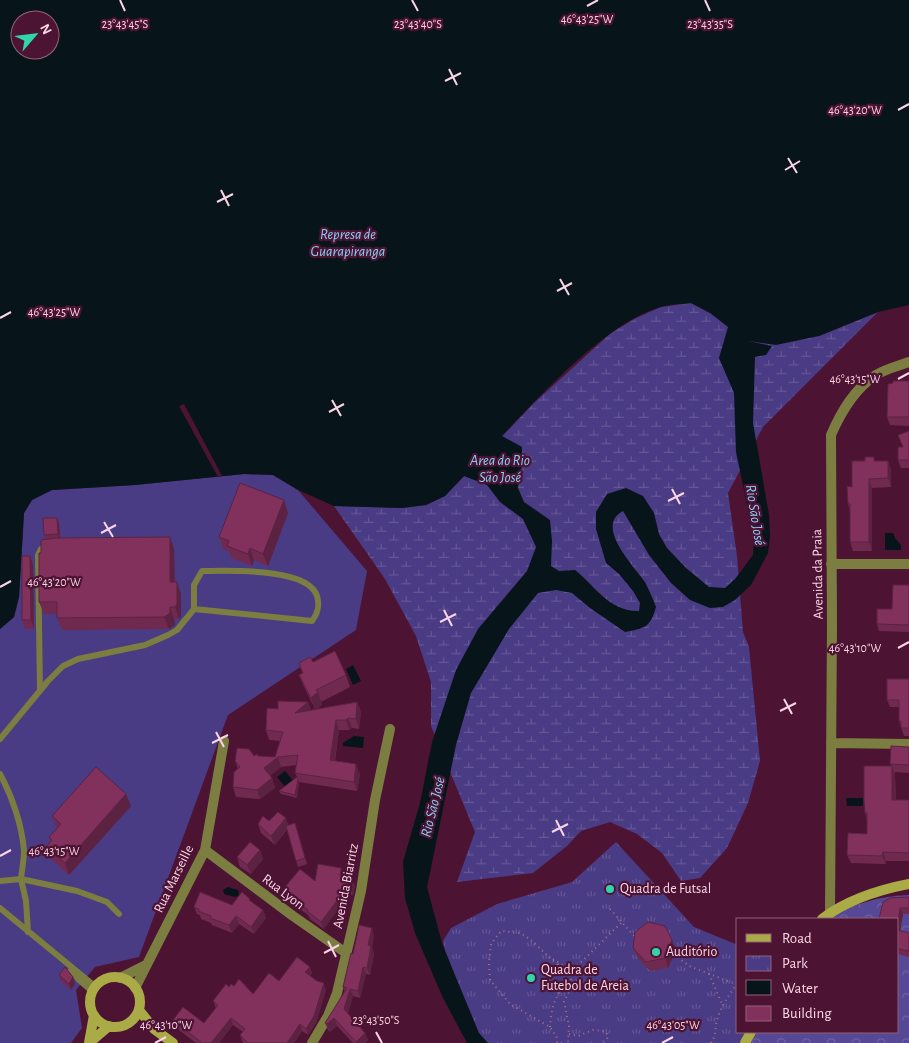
<svg xmlns="http://www.w3.org/2000/svg" width="909" height="1043" font-family="'Alegreya Sans',sans-serif">
<defs>
<pattern id="forest-crowns" width="20" height="18" patternUnits="userSpaceOnUse" patternTransform="scale(1.25)"><rect width="20" height="18" fill="#574895"/><path d="M2 6a3 3 0 1 1 6 0M12 15a3 3 0 1 1 6 0" fill="none" stroke="#7062a4"/></pattern>
<pattern id="wetland-marsh" width="20" height="14" patternUnits="userSpaceOnUse" patternTransform="scale(1.25)"><rect width="20" height="14" fill="#4a3b85"/><path d="M1 5h8M5 5V1M11 12h8M15 12V8" fill="none" stroke="#655696"/></pattern>
<pattern id="park-tufts" width="24" height="20" patternUnits="userSpaceOnUse" patternTransform="scale(1.25)"><rect width="24" height="20" fill="#4a3b85"/><path d="M3 7l-1-3M5 7V3M7 7l1-3M15 17l-1-3M17 17v-4M19 17l1-3" fill="none" stroke="#655696"/></pattern>
</defs>
<rect width="100%" height="100%" fill="#4c1333"/>
<path fill="#4a3b85" d="M244,474L273,475L298,490L367,571L356,630L228,715L139,957L95,967L76,990L82,1028L71,1043H0V629L14,617L19,597L24,513L32,500L52,490L135,485Z"/>
<path fill="url(#forest-crowns)" d="M909,895V1043H751L757,1032H898V919H824C852,905 877,896 909,895Z"/>
<path fill="url(#wetland-marsh)" d="M691,303L710,313L819,336L878,312L763,427L728,493L737,556L743,632L749,647L760,761L748,803L727,848L700,878L681,881L662,853L637,834L610,822L581,831L567,846L533,873L457,882L475,832L431,726V682L416,636L385,579L334,506L402,508L426,505L445,496L534,403L611,333L636,318L661,307Z"/>
<path fill="url(#park-tufts)" d="M616,842L694,927L738,945V1032H747L740,1043H482L447,962L443,941L451,928L497,904L572,882Z"/>
<path fill="#07151b" fill-rule="evenodd" d="M0,0H909V305L878,312L819,336L776,345L748,341L772,346L766,355L755,357L753,423L769,515L770,536L768,553L751,585L735,600L723,607L710,608L690,600L671,583L649,555L623,511C594,526 634,566 645,582C649,590 653,599 656,607C650,628 645,628 625,632L590,608L572,593L556,590L538,593L509,629L471,693L456,745L427,887L442,943L455,975L479,1033L488,1043H467L443,998L415,933L405,898L403,862L420,803L432,742L456,670L478,629L527,571L536,547L523,519L500,502L487,485L464,476L445,496L426,505L402,508L334,506L298,490L273,475L244,474L135,485L52,490L32,500L24,513L19,597L14,617L0,629ZM20,20H50V50H20ZM691,303L710,313L728,327L719,358L734,393L736,452L754,538L753,555L735,579L725,588L709,587L686,568L667,548L659,534L654,513L643,496L626,488L607,494L596,512V529L606,563L619,574L633,591L640,603L639,611C610,612 595,586 575,570L559,571L551,566L552,541L550,520L524,502L518,488L522,465V447L502,436C541,395 607,322 661,307C671,304 682,304 691,303Z
M885,533H893L895,538L901,545V550H885Z
M353,665L361,681L353,685L346,669Z
M354,736L364,737L363,748L343,746V743Z
M285,771L294,782L286,788L277,777Z
M846,798H863V806H847Z
M228,887L238,890L239,892L238,896L235,897L224,894L223,890Z"/>
<path fill="#4c1333" d="M184,404L222,476L218,477L179,406Z"/>
<g fill="none" stroke-linecap="round" stroke-linejoin="round">
<path stroke="#a2738b" stroke-width="2" stroke-dasharray="1 4" stroke-linecap="butt" d="M610,909L635,937
M674,954L689,966L738,985
M553,959L572,971L622,922
M558,964L568,973L573,984L564,1002L569,1026L568,1043
M709,974L723,1006
M550,1027C551,1016 552,1004 558,995C563,985 567,987 567,974L530,939L520,933L501,931L491,944L489,963L490,980L510,1004L550,1027L557,1038V1043
M569,1034L578,1036L593,1030L604,1031L608,1035L607,1039L602,1043
M711,1043C717,1035 714,1026 718,1017C722,1005 729,995 736,985"/>
<path stroke="#7c7d41" stroke-width="6" d="M40,691L38,555L41,549L48,545
M0,739L48,681L63,666L78,659L145,645L168,635L177,630L194,609V585L202,571C227,571 308,567 317,596C320,606 318,613 312,621L194,609
M0,774C12,796 22,825 24,851C24,860 22,869 21,879L0,881
M0,908L96,987
M28,932L26,901L21,879L77,891L107,902L119,914
M71,970L79,980L93,992"/>
<path stroke="#7c7d41" stroke-width="10" d="M831,564H909
M831,743L909,744
M205,850L293,916L346,953
M830,914L832,625L831,435C841,412 854,389 876,375C885,369 898,366 909,362
M120,978L146,965
M135,988L205,850L224,741
M312,1043L328,1016L337,993L361,891L375,800L390,729"/>
<path stroke="#aaab46" stroke-width="10" d="M822,919C847,900 878,890 909,884
M90 1002a25 25 0 1 1 50 0a25 25 0 1 1-50 0Z
M139,1010L154,1029L173,1043
M89,1043L94,1015
M89,1043L109,1026
M745,1043L751,1032"/>
</g>
<path fill="#702a50" d="M909,381V426L890,425L887,417L893,383Z
M909,431V468H901L898,460Z
M875,461H888L891,470V487L872,488V551H853L850,542V511L848,504L852,487Z
M288,513L268,566L254,560L252,566L231,558L229,551L223,549L219,537Z
M57,518L59,524L60,538L174,549L175,582L181,594V617L179,619H174L175,625L169,629L62,630L57,618V614H44L39,602L41,553L45,539L44,535Z
M30,556L33,565L34,629H25L22,620Z
M909,585V632L879,631L877,624L892,609Z
M313,662L346,675L350,687L321,702L322,705L316,709L357,702L361,712L359,729L352,728L349,730H339L335,761L360,774L357,791L299,782L297,798L281,794L279,791L297,777L295,773L297,765L281,767L270,776L272,778L275,788L260,799L236,797L233,787L238,769L235,761L254,756L275,757L280,741L269,740L266,730L278,709L308,702L311,710L315,709L304,687L299,675L302,673L299,663Z
M909,679V736H904L899,721V707H890L887,700Z
M909,747V773L895,772V775L896,800H909V861H886V864L851,863L847,855L867,834V820L865,813L891,766L890,764Z
M131,806L69,875L51,859L46,847L51,842L49,837L57,828L52,816Z
M269,821L288,825L295,823L307,864L298,867L287,830L275,845L261,833L258,824Z
M260,850L263,859L251,874L240,867L237,857Z
M341,868L344,875L343,877L355,885L353,895L349,894L324,929L310,919L308,915L292,903L291,905L283,899L281,892L315,881Z
M909,897V914H903L900,931L909,933V957L898,954V919L890,898Z
M250,901L263,910L266,918L254,934L239,924L232,933L212,925L211,923L201,919L200,915L197,914L194,907L232,905Z
M374,935L372,947L374,953L370,975L366,974L360,998L353,996L348,1013L365,1033L368,1040L365,1043H353L337,1026L330,1032L328,1030L325,1023L345,992L343,987L353,954Z
M633,948L676,950L668,968L650,971L637,957Z
M312,973L310,976L326,990L316,1023L308,1035L302,1031L294,1043H243L240,1035L243,1032L233,1025L219,1043H196L175,1027L173,1020L204,1023L216,1008L213,1001L229,987L234,986L253,994L279,981Z
M59,975L73,977L75,984L71,990L61,981Z"/>
<path fill="#5b2241" d="M888,461L891,470V487L888,478Z
M869,479L872,488V551L869,542Z
M284,500L288,513L268,566L263,554Z
M57,518L59,524L60,540L58,534Z
M170,537L174,549L175,594L170,582Z
M250,548L254,560L252,566L248,554Z
M30,556L33,565L34,629L31,620Z
M177,582L181,594V617L179,619L175,607Z
M170,607L174,619L175,625L169,629L164,617Z
M318,692L322,705L315,710L311,698Z
M308,702L312,712L295,713Z
M357,702L361,712L359,729L356,719Z
M348,718L352,728L349,730L346,720Z
M336,720L339,730L333,770L330,760Z
M278,757L281,767L268,778L264,768Z
M356,764L360,774L357,791L354,782Z
M892,766L895,775L896,808L892,800Z
M272,778L275,788L260,799L257,790Z
M298,779L299,782L297,798L295,795Z
M126,794L131,806L69,875L65,863Z
M286,818L289,827L275,845L271,836Z
M260,850L263,859L251,874L247,865Z
M883,852L886,861V864L882,856Z
M341,868L344,875L342,883L340,876Z
M352,878L355,885L353,895L350,888Z
M347,887L349,894L324,929L321,922Z
M290,896L292,903L291,905L288,898Z
M900,908L903,914L899,936L898,933V923Z
M263,910L266,918L254,934L251,927Z
M236,916L239,924L232,933L229,925Z
M372,928L374,935L372,947L374,953L370,975L367,968L368,945Z
M672,940L676,950L668,968L665,958Z
M310,967L312,973L308,979L305,972Z
M363,967L366,974L360,998L358,991Z
M73,977L75,984L71,990L69,984Z
M324,983L326,990L316,1023L308,1035L306,1029Z
M350,989L353,996L347,1017L344,1009Z
M231,1018L233,1025L219,1043H211Z
M334,1018L337,1026L330,1032L327,1024Z
M300,1024L302,1031L294,1043H287Z
M365,1033L368,1040L365,1043H356V1042Z"/>
<path fill="#82315d" stroke="#5b2241" d="M893,381H909V417H887L888,384L893,383Z
M909,431V460H898V447H903L898,435Z
M865,457H874V461H888V478L869,479V542H850V504H848L847,486L852,487V461H865Z
M240,483L284,500L263,554L250,548L248,554L227,546L229,541L219,537Z
M43,518H57L58,534L44,535Z
M170,537V582H177V604L175,607H170V613L164,617L57,618V602H39V553H41V540L56,538Z
M22,556H30L31,620H22Z
M893,585H909V625L877,624V609H892Z
M335,651L346,675L316,690L318,692L311,698L299,675L303,673L299,663L310,657L313,662Z
M887,679H909V728H901V721H899V700H887Z
M278,701L308,702L295,713L357,702L356,719L348,718L346,720H336L330,760L356,764L354,782L295,773L298,755L278,757L264,768L272,778L257,790L233,787L234,772L240,767L235,761L237,748L249,749L254,756L257,754L258,756L275,757L283,732L266,730L267,708L278,709Z
M891,746L909,747V765L890,764Z
M864,766H892V800H909V853L883,852L882,856L847,855L848,833L867,834V813H865L864,800Z
M96,767L126,794L65,863L46,847L52,840L49,837L61,824L52,816Z
M297,777L298,779L295,795L279,791Z
M278,812L286,818L271,836L258,824L263,816L269,821Z
M295,823L305,858L296,861L286,826Z
M250,842L260,850L247,865L237,857Z
M318,864L341,868L340,876L352,878L350,888L347,887L321,922L307,911L308,910L290,896L288,898L281,892L300,869L315,881Z
M200,892L232,905L242,892L250,899L249,900L263,910L251,927L236,916L229,925L210,918L211,916L198,911L199,909L194,907Z
M909,897V908H900L898,923V919H879L883,902L890,898Z
M648,922L665,926L672,940L665,958L646,962L633,948L635,932Z
M359,925L372,928L368,945L371,946L367,968L363,967L358,991L350,989L344,1009L365,1033L356,1042L334,1018L327,1024L325,1023L347,988L343,987L351,953L353,954Z
M898,930L909,933V951L898,949Z
M297,957L310,967L305,972L317,981L324,983L314,1016L306,1029L300,1024L287,1043H248L240,1035L245,1029L231,1018L211,1043H202L173,1020L183,1007L204,1023L218,1005L213,1001L226,984L229,987L231,984L234,986L239,979L253,994L269,973L279,981Z
M65,967L73,977L69,984L59,975Z"/>
<path fill="none" stroke="#fad5e5" stroke-width="2" d="M120,0L125,11M412,0L418,11M705,0L710,11M587,6L598,0M449,69L457,85M445,81L461,73M898,110L909,104M788,158L797,173M785,170L800,161M221,190L229,206M217,202L233,194M560,279L569,295M557,291L572,283M0,318L11,312M898,379L909,373M332,400L341,416M329,412L344,404M672,489L680,504M668,501L684,493M104,522L113,537M101,533L116,525M0,587L11,581M444,610L452,626M440,622L456,614M898,648L909,642M784,699L792,714M780,711L796,703M216,732L224,747M212,743L228,735M556,820L564,836M552,832L568,824M0,856L11,850M328,941L336,957M324,953L339,945M376,1032L382,1043M155,1043L166,1037M662,1043L673,1037"/>
<g fill="#32d4a9" stroke="#4c1333" stroke-width="2">
<circle cx="610" cy="889" r="5"/>
<circle cx="656" cy="952" r="5"/>
<circle cx="531" cy="978" r="5"/>
</g>
<g text-anchor="middle" dominant-baseline="central" stroke-width="4.5" stroke-linejoin="round" paint-order="stroke">
<g font-size="14" fill="#fad5e5" stroke="#4c1333">
<text transform="translate(818 574) rotate(-91)">Avenida da Praia</text>
<text transform="translate(174 879) rotate(-64)">Rua Marseille</text>
<text transform="translate(346 886) rotate(-79)">Avenida Biarritz</text>
<text transform="translate(283 892) rotate(37)">Rua Lyon</text>
</g>
<g font-size="14" fill="#fad5e5" stroke="#4c1333" text-anchor="start">
<text x="620" y="889">Quadra de Futsal</text>
<text x="666" y="952">Auditório</text>
<text x="541" y="970">Quadra de<tspan x="541" dy="16">Futebol de Areia</tspan></text>
</g>
<g font-size="15" font-style="italic" fill="#84d0f4" stroke="#4c1333">
<text x="348" y="234">Represa de<tspan x="348" dy="17">Guarapiranga</tspan></text>
<text x="500" y="460">Area do Rio<tspan x="500" dy="17">São José</tspan></text>
<text transform="translate(755 515) rotate(81)">Rio São José</text>
<text transform="translate(433 807) rotate(-76)">Rio São José</text>
</g>
</g>
<g font-size="12" text-anchor="middle" fill="#fad5e5" stroke="#4c1333" stroke-width="4.5" stroke-linejoin="round" paint-order="stroke">
<text x="587" y="23">46°43'25"W</text>
<text x="125" y="28">23°43'45"S</text>
<text x="418" y="28">23°43'40"S</text>
<text x="710" y="28">23°43'35"S</text>
<text x="855" y="114">46°43'20"W</text>
<text x="54" y="316">46°43'25"W</text>
<text x="855" y="383">46°43'15"W</text>
<text x="54" y="586">46°43'20"W</text>
<text x="855" y="652">46°43'10"W</text>
<text x="54" y="855">46°43'15"W</text>
<text x="376" y="1024">23°43'50"S</text>
<text x="166" y="1029">46°43'10"W</text>
<text x="673" y="1029">46°43'05"W</text>
</g>
<rect x="736" y="918" width="162" height="115" fill="#4c1333" stroke="#92617a"/>
<rect x="746" y="934" width="25" height="8" fill="#aaab46" stroke="#92617a"/>
<text x="782" y="943" font-size="15" fill="#fad5e5">Road</text>
<rect x="746" y="956" width="25" height="15" fill="url(#park-tufts)" stroke="#92617a"/>
<text x="782" y="968" font-size="15" fill="#fad5e5">Park</text>
<rect x="746" y="980" width="25" height="15" fill="#07151b" stroke="#92617a"/>
<text x="782" y="993" font-size="15" fill="#fad5e5">Water</text>
<rect x="746" y="1006" width="25" height="15" fill="#82315d" stroke="#92617a"/>
<text x="782" y="1018" font-size="15" fill="#fad5e5">Building</text>
<g transform="translate(35 35) rotate(62)"><circle r="24" fill="#4c1333" stroke="#92617a"/>
<path d="M0-4L9 19L0 12L-9 19Z" fill="#32d4a9"/>
<text y="-8" font-size="14" font-weight="bold" text-anchor="middle" fill="#fad5e5">N</text>
</g>
</svg>
